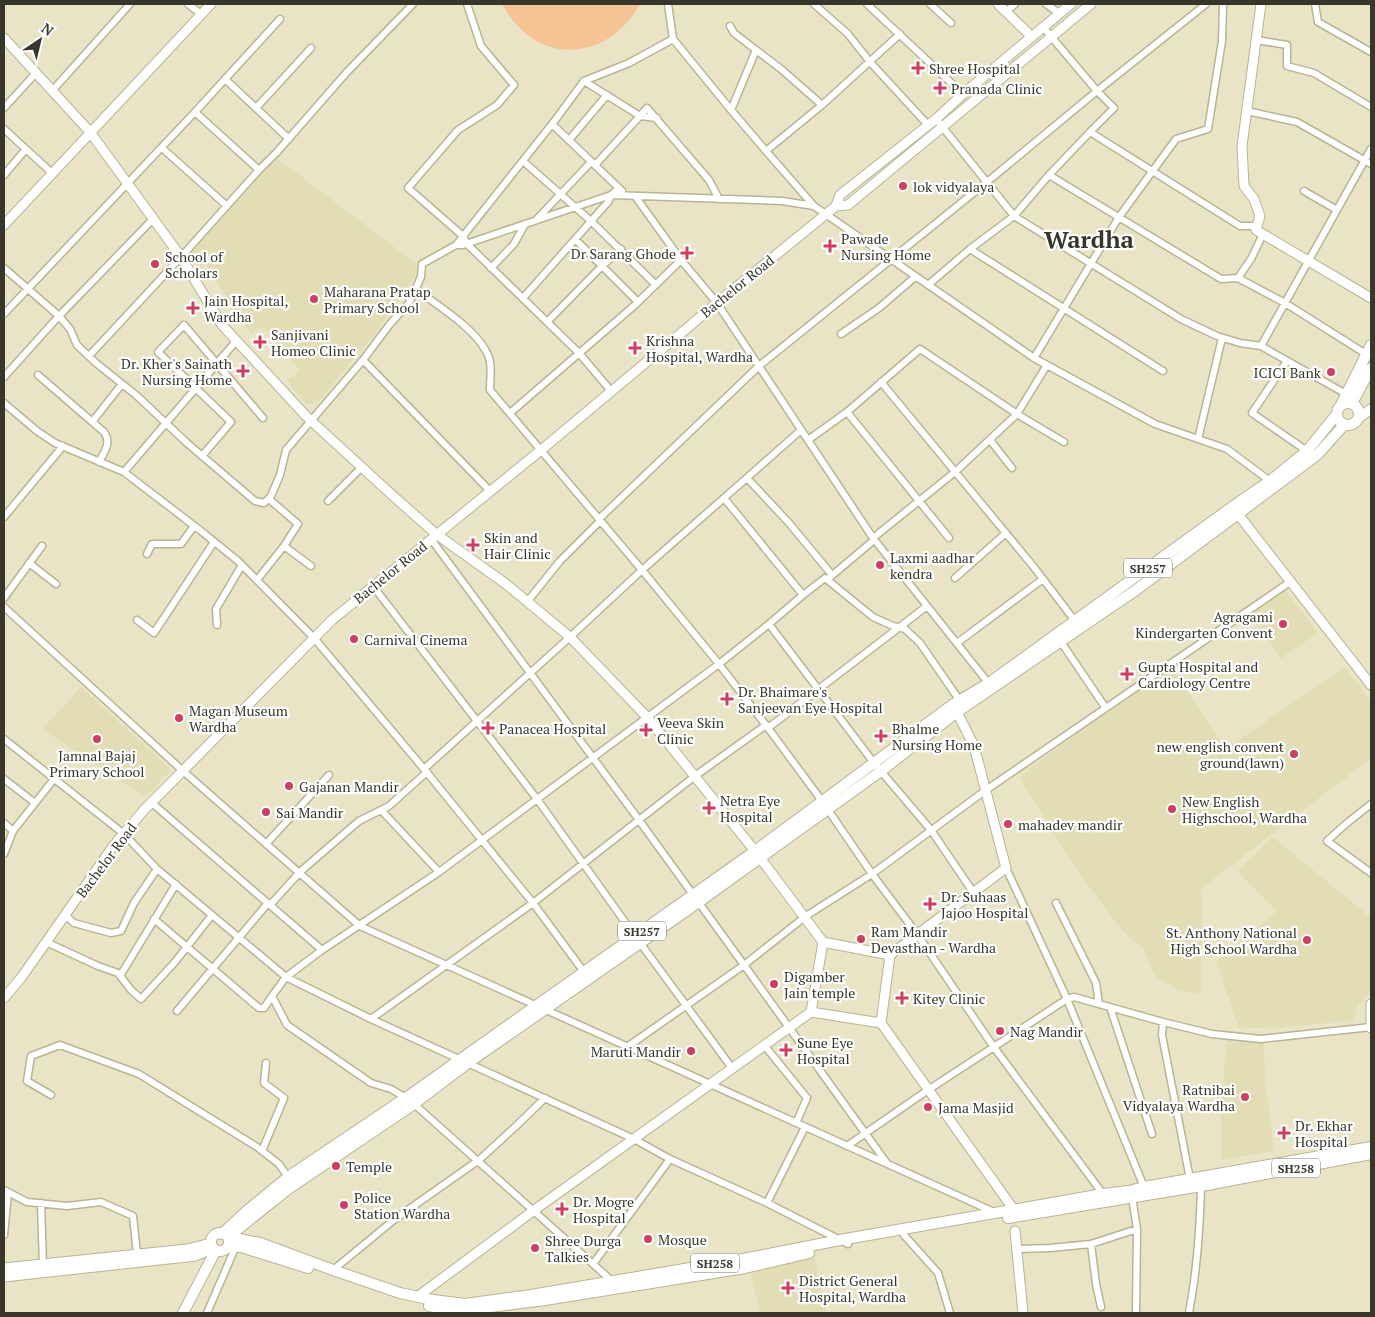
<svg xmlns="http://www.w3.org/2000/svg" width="1375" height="1317" font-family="'PT Serif',serif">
<rect width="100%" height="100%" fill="#e8e4c5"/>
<path fill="#e2ddb5" d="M277,158L415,263L418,272L376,332L319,401L308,405L292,388L288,380L300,371L262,326L251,334L206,265L199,268L190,253Z
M1285,590L1318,633L1281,658L1248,614Z
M1345,667L1371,702V758L1198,891L1202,895L1201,994L1178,990L1154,975L1145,951L1121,929L1093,892L1057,839L1020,778L1030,768L1129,695L1172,668L1226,749Z
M81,687L171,770L145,797L42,729Z
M1273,837L1371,918V987L1366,998L1358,1005L1354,1020L1298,1026L1239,1029L1216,962L1277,911L1238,871Z
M1227,1036L1264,1041L1265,1081L1274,1151L1221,1160V1112Z
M813,1251L826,1313H760L749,1263Z"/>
<path fill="#f6c494" d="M502,4H640C606,64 535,66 502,4Z"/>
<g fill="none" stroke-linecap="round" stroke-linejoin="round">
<g stroke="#b8b495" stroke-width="9">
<path id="street" d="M188,4L201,14
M467,4L481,46L514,85L497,105L458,130L408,188L463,236L467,244L579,353L611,391
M668,4L673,39L731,110L766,151
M814,4L848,34L870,62L928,125
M867,4L963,94
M930,4L951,23
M1046,4L1059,13
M1315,4L1318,22L1371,52
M1006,12L1015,4
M730,26L734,33L756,50
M1043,27L1097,91L1114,108L1090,132
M1256,40L1287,45V66L1314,73L1371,107
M225,79L289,139
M584,81L629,63L673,39
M52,91L130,4
M4,108L36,73
M256,108L311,48
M731,110L756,50L781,69L822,105
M1247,111L1297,122L1371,164
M195,112L280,19
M936,119L1014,216L1181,319L1217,336L1240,343L1261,346
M552,124L622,191
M4,129L52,173
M569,140L607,95
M162,148L227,206
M523,161L592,222L656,285
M595,165L640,116L657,118
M4,175L26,149
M1304,191L1337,210
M635,196L681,260
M814,206L766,151L822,105L900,34
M537,219L591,162
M1263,234L1251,259L1238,278L1285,303L1366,354
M575,239L638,302
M456,245H463L611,195L782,201L814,206L1034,358L1155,424L1227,449L1270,481
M970,249L1014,216L1049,175
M4,268L59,316L70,329L77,345L96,363L136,395L187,443L255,501L264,503L271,496L280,475L286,450L363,360
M491,268L514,244L525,224
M1238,278L1221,279L1049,175L1090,132L1240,226H1257
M928,285L970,249L1163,371
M416,289C438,306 473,327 486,351C493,362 490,377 490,390L642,570L719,664L768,728L822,801L872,874L917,934L993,1046L1103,1194
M523,298L608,202L611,195L619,188
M4,314L195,112L259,170L277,152L347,72L413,4
M547,322L602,266L621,249
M841,334L879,308L915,277
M89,356L181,257L259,170
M1034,358L1119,217L1176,139L1208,129L1222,41L1223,4
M1287,361L1252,413L1307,451
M38,375L104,432C112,443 104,452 99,462
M4,377L59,316L153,219
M881,382L1033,566L1075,621
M1348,395L1261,346L1371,149
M4,403L37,431L55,443L124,472L201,531L238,561L314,638L424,769
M847,412L949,538
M510,413L635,305L681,260L717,303L873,538L990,685
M92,422L122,384
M1198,439L1222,338
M808,440L847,412L920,349L1017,414L1064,442
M990,440L1012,468
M202,456L231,422L158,352L184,325L263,418
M124,472L237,340
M747,478L789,523L832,575
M490,491L363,360L390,324L409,303L421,277L422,264L456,245L556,119L584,81L640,116L647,108L709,180L719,199
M724,498L801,430
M328,501L362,467
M4,517L63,446
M599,519L759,366L987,182L1097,91L1206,4
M873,538L955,472L1017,414L1047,365
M431,539L639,820L744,965L627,1047
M284,546L311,566
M147,554L152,544H181L194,526
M29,563L56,584
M829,578L874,540
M955,578L1006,533
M257,580L284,546L298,524L269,499
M373,586L537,799L635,936L732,1068
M803,595L825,578L873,617L893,626L905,629L920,643L960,701
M4,598L42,546
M527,602L560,561L600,521
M4,607L183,771L360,926L994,1212
M137,620L154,633L214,542
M217,625L216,609L242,565
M1061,642L1105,707
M957,643L1043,579
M768,728L927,606
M4,739L124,834L157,869L286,977L371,1019L634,1139L670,1159L767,1203L848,1244
M4,779L35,803
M152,803L322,950
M1371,804L1347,823L1327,841L1371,873
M382,811L439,872
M4,823L13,831
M266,844L329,775
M4,854L13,831L54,779
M1056,903L1096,983L1099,1004
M270,905L301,871L359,821L389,806L427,772
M65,915L74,923L111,933L121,931L134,903L157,869
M154,919L259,1008H264L272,996
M46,942L98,966L118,973L131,990L141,999L175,962L212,915
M584,972L533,903L424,769L570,637L642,570L724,498L803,595L769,624L874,763L931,830L973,892
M120,976L176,884
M1110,1007L1152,1134
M177,1011L268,903
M371,1019L533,903L695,776L766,725
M1163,1022L1162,1035L1190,1179
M764,1045L807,1098L796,1123
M51,1095L27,1081L31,1056L60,1045L139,1074L257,1147L279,1164L288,1177
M406,1098L391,1089L371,1083L287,1025L272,996L286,977L322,950L439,872L719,664L769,624
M414,1104L612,1281
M847,1146L928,1090L1067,999L1006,868
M262,1151L284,1098L264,1083L266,1063
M886,1162L744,965L806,916L872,874L986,790L1290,582
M1144,1187L1067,999L1074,997L1163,1022L1212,1034L1261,1039L1371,1027
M4,1190L27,1202L67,1206L101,1202L133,1216L137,1254
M1132,1197L1137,1229L1136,1313
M41,1203L43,1267
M767,1203L805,1127
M4,1235L8,1192
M904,1235L938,1273L950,1313
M1091,1244L1096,1284L1101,1307
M1018,1249L1050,1248L1091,1244L1137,1229
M593,1264L670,1159
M333,1270L395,1219L479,1160L514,1128L545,1098
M207,1313L236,1246
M1189,1313C1197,1271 1200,1229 1201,1186"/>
</g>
<g stroke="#b8b495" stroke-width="11">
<path id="secondary" d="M998,4L1032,37
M1261,4L1242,146L1244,186L1254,199L1260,216L1256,230L1371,298
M4,38L90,132L181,257L222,325L307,417L391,494L436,534L506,584L570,637L647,717L755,851L823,942L890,955
M836,206L848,205L1091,4
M4,225L211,4
M1360,417L1371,409
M1234,509L1371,685
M4,998L21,978L114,845L144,810L332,620L546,446L717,303L836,206L840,195L936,119L963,94L1071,4
M1371,1004V1028
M811,1012L881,1023L1014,1210
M881,1023L890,955L1006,868L974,746L957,712
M1015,1231L1023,1313
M4,1268L187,1249L211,1243
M4,1277L196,1256L214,1248
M417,1297L533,1211L811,1012L823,942"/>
</g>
<g stroke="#b8b495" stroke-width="12">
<path id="primary" d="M1337 414a11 11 0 1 1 22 0a11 11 0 1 1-22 0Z
M1352,403L1371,368
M1341,405L1371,345
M1008,1218L1207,1185L1371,1154
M211 1242a9 9 0 1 1 18 0a9 9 0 1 1-18 0Z
M222,1234L249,1209L288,1177L407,1097L755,851L952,705L989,683L1232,507L1270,481L1307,451L1337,414
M228,1237L288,1189L414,1104L468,1063L699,902L881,771L957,712L1136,590L1305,464L1318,454L1344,425
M229,1240L239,1239L260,1243L333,1270L400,1293L433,1300L465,1304L531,1295L743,1259L840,1240L1103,1194L1129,1191L1144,1187L1371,1147
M228,1246L241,1247L308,1268
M429,1306L450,1310H468L545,1300L745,1268L809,1253
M183,1313L216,1250"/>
</g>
<use href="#street" stroke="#fff" stroke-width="6"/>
<use href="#secondary" stroke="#fff" stroke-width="9"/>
<use href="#primary" stroke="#fff" stroke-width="10"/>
</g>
<g fill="#cd3e60" stroke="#fff" stroke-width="2">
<path d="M915.5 60.5h5v5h5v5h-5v5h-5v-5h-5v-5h5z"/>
<path d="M937.5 80.5h5v5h5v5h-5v5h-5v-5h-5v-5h5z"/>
<circle cx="903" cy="186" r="5"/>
<path d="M827.5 238.5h5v5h5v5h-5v5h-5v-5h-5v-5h5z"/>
<path d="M684.5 245.5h5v5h5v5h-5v5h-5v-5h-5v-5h5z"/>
<circle cx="155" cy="264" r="5"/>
<circle cx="314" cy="299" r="5"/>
<path d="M190.5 300.5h5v5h5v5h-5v5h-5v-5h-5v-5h5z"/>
<path d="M257.5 334.5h5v5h5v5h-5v5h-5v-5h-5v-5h5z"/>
<path d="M632.5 340.5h5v5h5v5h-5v5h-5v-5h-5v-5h5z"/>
<path d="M240.5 363.5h5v5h5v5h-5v5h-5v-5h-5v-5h5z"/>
<circle cx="1331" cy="372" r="5"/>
<path d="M470.5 537.5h5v5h5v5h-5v5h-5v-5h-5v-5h5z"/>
<circle cx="880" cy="565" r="5"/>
<circle cx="1283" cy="624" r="5"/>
<circle cx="354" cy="639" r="5"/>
<path d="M1124.5 666.5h5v5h5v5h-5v5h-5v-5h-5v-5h5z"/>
<path d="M724.5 691.5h5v5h5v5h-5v5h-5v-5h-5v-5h5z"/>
<circle cx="179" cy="718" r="5"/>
<path d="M485.5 720.5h5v5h5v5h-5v5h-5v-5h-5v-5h5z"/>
<path d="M643.5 722.5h5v5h5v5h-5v5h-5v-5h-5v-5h5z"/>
<path d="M878.5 728.5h5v5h5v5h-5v5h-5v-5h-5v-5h5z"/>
<circle cx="97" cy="739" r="5"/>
<circle cx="1294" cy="754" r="5"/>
<circle cx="289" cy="786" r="5"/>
<path d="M706.5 800.5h5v5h5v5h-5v5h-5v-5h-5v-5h5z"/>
<circle cx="1172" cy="809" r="5"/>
<circle cx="266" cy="812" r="5"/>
<circle cx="1008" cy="824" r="5"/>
<path d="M927.5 896.5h5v5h5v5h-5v5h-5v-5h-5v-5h5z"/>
<circle cx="861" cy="939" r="5"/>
<circle cx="1307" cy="940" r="5"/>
<circle cx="774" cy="984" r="5"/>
<path d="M899.5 990.5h5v5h5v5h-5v5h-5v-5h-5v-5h5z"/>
<circle cx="1000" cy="1031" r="5"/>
<path d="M783.5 1042.5h5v5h5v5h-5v5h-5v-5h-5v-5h5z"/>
<circle cx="691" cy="1051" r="5"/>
<circle cx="1245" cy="1097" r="5"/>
<circle cx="928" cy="1107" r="5"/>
<path d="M1281.5 1125.5h5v5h5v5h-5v5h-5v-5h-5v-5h5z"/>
<circle cx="336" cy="1166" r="5"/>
<circle cx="344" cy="1205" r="5"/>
<path d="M559.5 1201.5h5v5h5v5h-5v5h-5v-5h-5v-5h5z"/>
<circle cx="648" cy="1239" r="5"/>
<circle cx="535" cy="1248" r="5"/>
<path d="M785.5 1280.5h5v5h5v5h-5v5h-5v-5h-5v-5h5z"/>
</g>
<g text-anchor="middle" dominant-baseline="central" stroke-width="4.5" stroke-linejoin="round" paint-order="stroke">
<g fill="#fff" stroke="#74726a" stroke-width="1">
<rect x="1124" y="558.5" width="48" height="19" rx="4"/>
<rect x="618" y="921.5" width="48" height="19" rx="4"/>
<rect x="1272" y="1158.5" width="48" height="19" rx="4"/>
<rect x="691" y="1253.5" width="48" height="19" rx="4"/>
</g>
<g font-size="12" font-weight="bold" fill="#38362a">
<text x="1148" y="568">SH257</text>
<text x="642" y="931">SH257</text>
<text x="1296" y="1168">SH258</text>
<text x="715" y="1263">SH258</text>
</g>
<g font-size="14" fill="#38362a" stroke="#fff" text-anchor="start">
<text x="929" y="68">Shree Hospital</text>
<text x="951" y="88">Pranada Clinic</text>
<text x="913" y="186">lok vidyalaya</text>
<text x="841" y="238">Pawade<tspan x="841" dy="16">Nursing Home</tspan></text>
<text x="676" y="253" text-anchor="end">Dr Sarang Ghode</text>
<text x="165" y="256">School of<tspan x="165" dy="16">Scholars</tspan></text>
<text x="324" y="291">Maharana Pratap<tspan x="324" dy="16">Primary School</tspan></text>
<text x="204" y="300">Jain Hospital,<tspan x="204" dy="16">Wardha</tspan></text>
<text x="271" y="334">Sanjivani<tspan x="271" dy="16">Homeo Clinic</tspan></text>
<text x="646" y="340">Krishna<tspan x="646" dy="16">Hospital, Wardha</tspan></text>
<text x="232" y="363" text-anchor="end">Dr. Kher's Sainath<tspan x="232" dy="16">Nursing Home</tspan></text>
<text x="1321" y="372" text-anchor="end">ICICI Bank</text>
<text x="484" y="537">Skin and<tspan x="484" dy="16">Hair Clinic</tspan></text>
<text x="890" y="557">Laxmi aadhar<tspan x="890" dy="16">kendra</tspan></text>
<text x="1273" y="616" text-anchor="end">Agragami<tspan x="1273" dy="16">Kindergarten Convent</tspan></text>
<text x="364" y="639">Carnival Cinema</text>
<text x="1138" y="666">Gupta Hospital and<tspan x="1138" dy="16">Cardiology Centre</tspan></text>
<text x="738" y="691">Dr. Bhaimare's<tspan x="738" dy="16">Sanjeevan Eye Hospital</tspan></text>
<text x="189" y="710">Magan Museum<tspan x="189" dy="16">Wardha</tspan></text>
<text x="657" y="722">Veeva Skin<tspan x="657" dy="16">Clinic</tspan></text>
<text x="499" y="728">Panacea Hospital</text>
<text x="892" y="728">Bhalme<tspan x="892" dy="16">Nursing Home</tspan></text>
<text x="1284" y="746" text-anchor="end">new english convent<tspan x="1284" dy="16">ground(lawn)</tspan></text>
<text x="97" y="755" text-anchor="middle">Jamnal Bajaj<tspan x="97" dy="16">Primary School</tspan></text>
<text x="299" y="786">Gajanan Mandir</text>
<text x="720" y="800">Netra Eye<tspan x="720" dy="16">Hospital</tspan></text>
<text x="1182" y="801">New English<tspan x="1182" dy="16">Highschool, Wardha</tspan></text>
<text x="276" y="812">Sai Mandir</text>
<text x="1018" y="824">mahadev mandir</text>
<text x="941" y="896">Dr. Suhaas<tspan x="941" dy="16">Jajoo Hospital</tspan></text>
<text x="871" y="931">Ram Mandir<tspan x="871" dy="16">Devasthan - Wardha</tspan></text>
<text x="1297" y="932" text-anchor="end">St. Anthony National<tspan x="1297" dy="16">High School Wardha</tspan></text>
<text x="784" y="976">Digamber<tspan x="784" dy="16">Jain temple</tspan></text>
<text x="913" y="998">Kitey Clinic</text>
<text x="1010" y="1031">Nag Mandir</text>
<text x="797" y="1042">Sune Eye<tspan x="797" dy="16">Hospital</tspan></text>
<text x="681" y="1051" text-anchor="end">Maruti Mandir</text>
<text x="1235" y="1089" text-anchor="end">Ratnibai<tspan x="1235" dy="16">Vidyalaya Wardha</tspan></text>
<text x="938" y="1107">Jama Masjid</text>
<text x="1295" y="1125">Dr. Ekhar<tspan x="1295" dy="16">Hospital</tspan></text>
<text x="346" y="1166">Temple</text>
<text x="354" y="1197">Police<tspan x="354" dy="16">Station Wardha</tspan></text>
<text x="573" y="1201">Dr. Mogre<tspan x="573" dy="16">Hospital</tspan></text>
<text x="658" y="1239">Mosque</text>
<text x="545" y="1240">Shree Durga<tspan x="545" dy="16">Talkies</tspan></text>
<text x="799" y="1280">District General<tspan x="799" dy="16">Hospital, Wardha</tspan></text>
</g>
<g font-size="14" fill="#38362a" stroke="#fff">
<text transform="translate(737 286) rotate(-39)">Bachelor Road</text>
<text transform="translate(390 572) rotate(-39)">Bachelor Road</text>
<text transform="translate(106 860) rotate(-53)">Bachelor Road</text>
</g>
<g font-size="24" font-weight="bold" fill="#38362a" stroke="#fff">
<text x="1089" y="239">Wardha</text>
</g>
</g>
<rect width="1375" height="1317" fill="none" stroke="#38362a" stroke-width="10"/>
<g transform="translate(40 40) rotate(35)" stroke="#ffffff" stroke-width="4" paint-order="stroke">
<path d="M0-4L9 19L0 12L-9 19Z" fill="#38362a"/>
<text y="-8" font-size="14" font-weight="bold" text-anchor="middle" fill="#38362a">N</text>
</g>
</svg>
